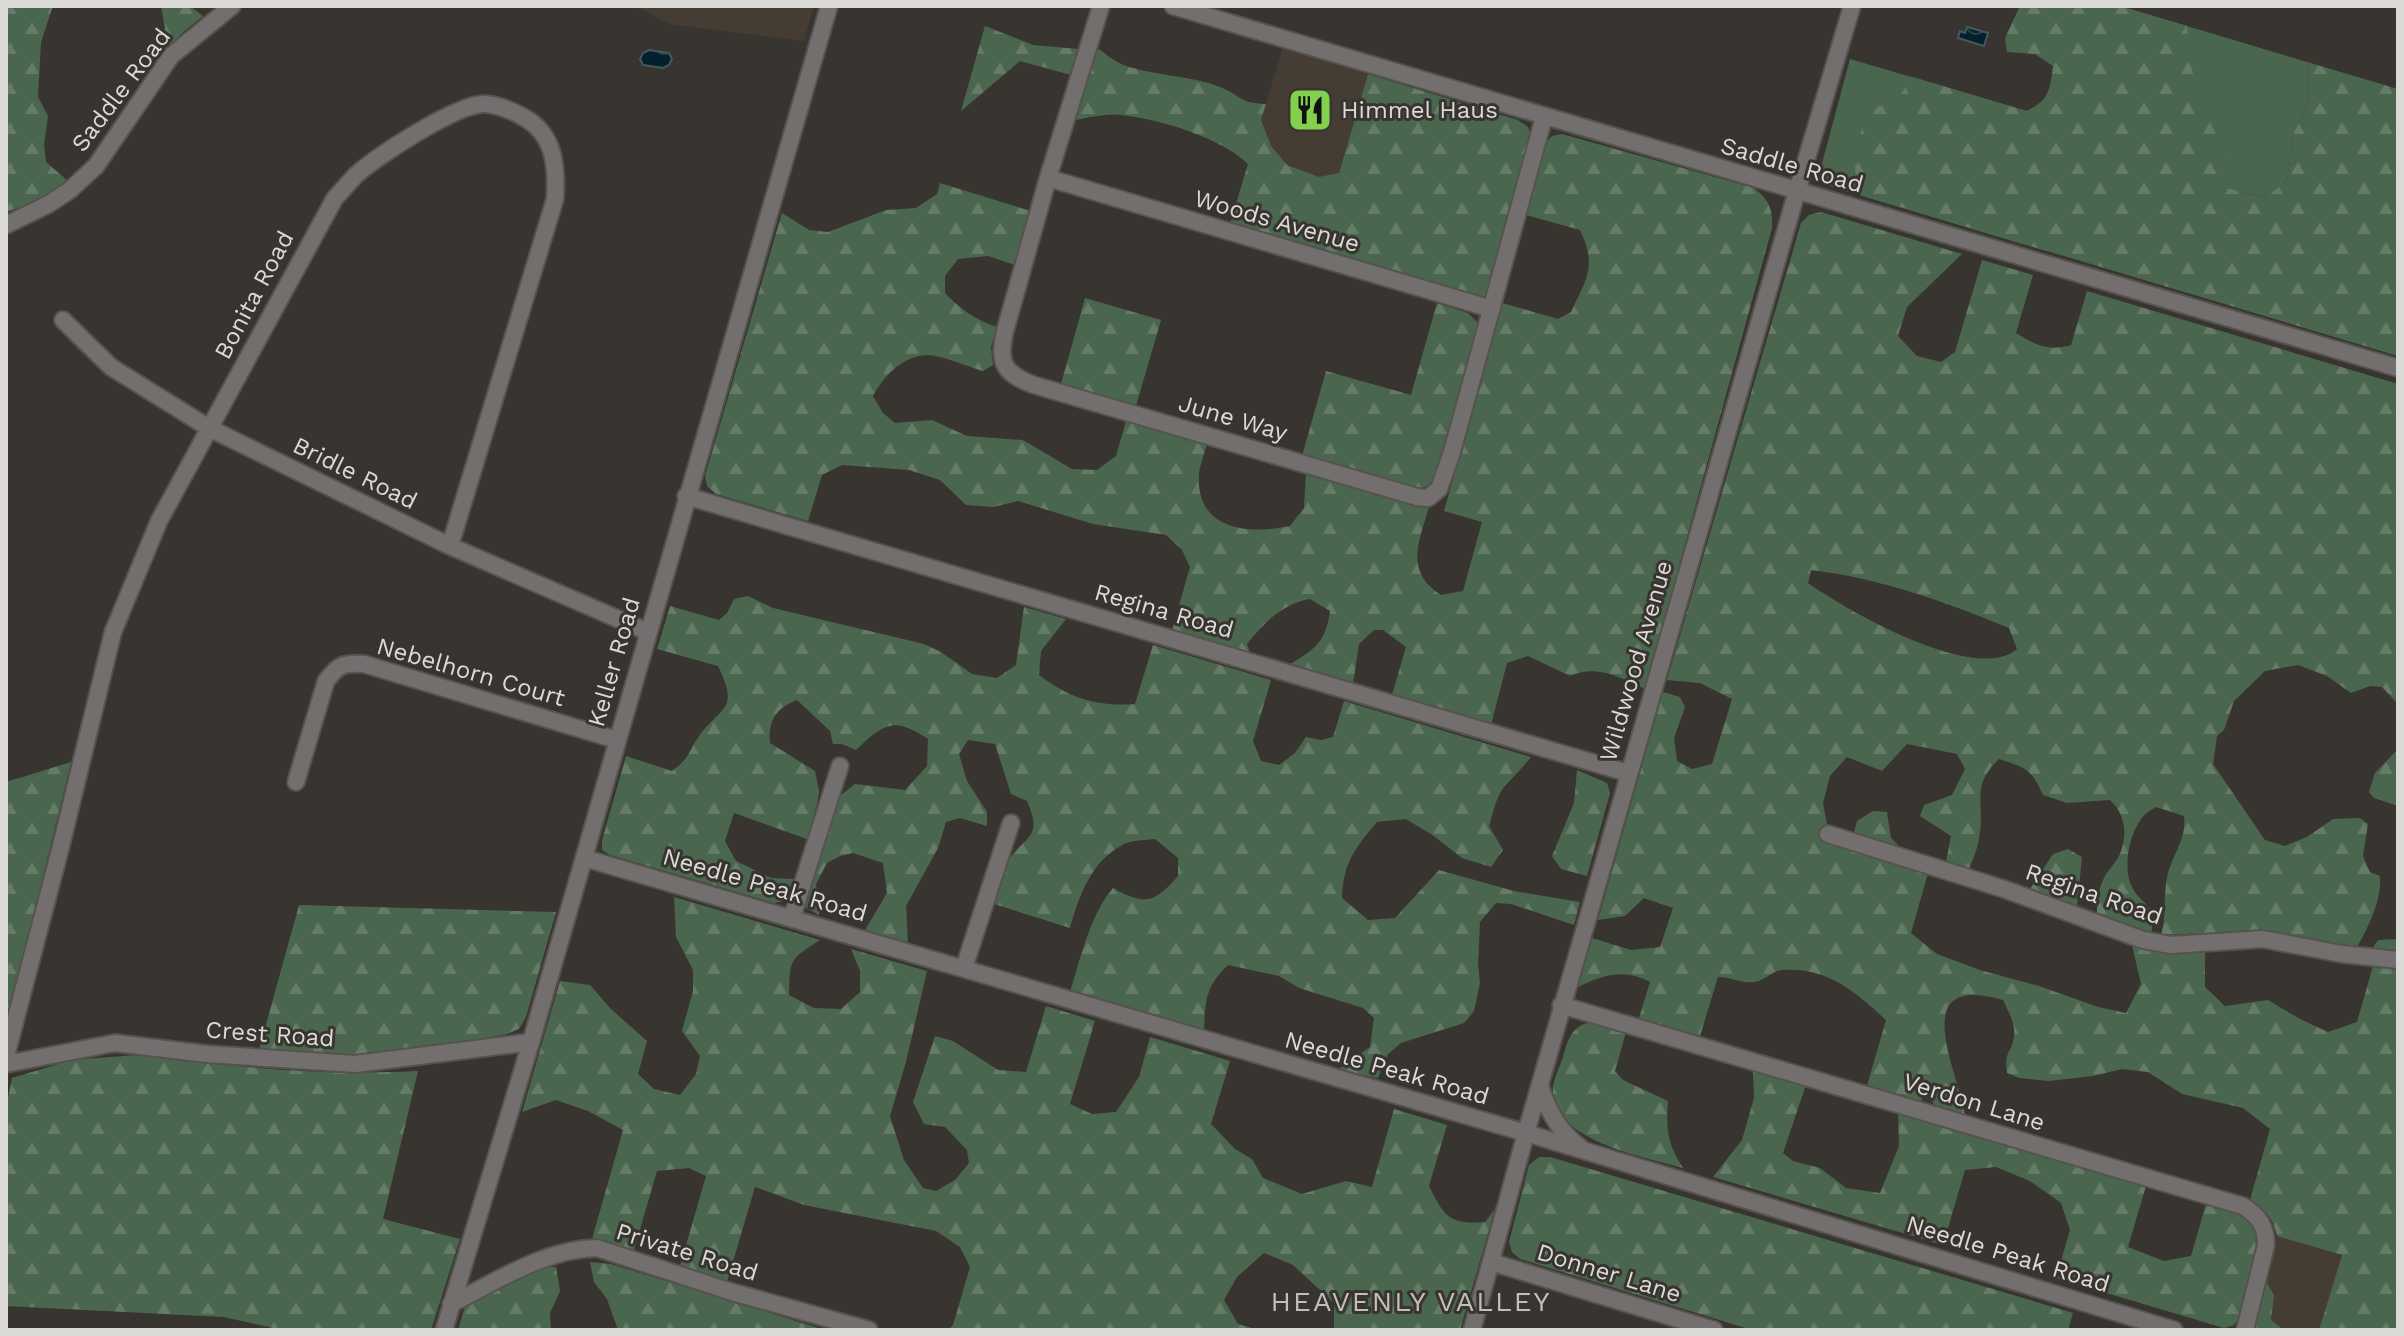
<svg xmlns="http://www.w3.org/2000/svg" width="2404" height="1336" font-family="'Work Sans',sans-serif">
<defs>
<pattern id="forest-firs" width="22" height="20" patternUnits="userSpaceOnUse" patternTransform="scale(2)"><rect width="22" height="20" fill="#4b664e"/><path d="M5 1l3.5 6h-7zM16 11l3.5 6h-7z" fill="#647b67"/></pattern>
<pattern id="water-waves" width="16" height="10" patternUnits="userSpaceOnUse" patternTransform="scale(2)"><rect width="16" height="10" fill="#04202c"/><path d="M0 5q4-4 8 0t8 0" fill="none" stroke="#28404a"/></pattern>
</defs>
<rect width="100%" height="100%" fill="#383430"/>
<path fill="#453d34" d="M635,6H814L804,41L669,24Z
M1283,47L1368,74L1316,249L1230,224Z
M2277,1236L2342,1255L2319,1330H2256L2255,1321Z"/>
<path fill="#4b664e" d="M2120,6L2307,62L2308,105L2294,132L2287,180L2267,198L2226,188L2228,159L2046,251L1829,186L1821,181L1820,171L1850,59L2082,127Z"/>
<path fill="url(#forest-firs)" fill-rule="evenodd" d="M6,6H53L41,42L38,97L48,116L44,145L46,162L68,181L38,201L6,212Z
M161,6H190L203,16L182,33L156,62L165,28Z
M2020,6H2120L2187,26L2193,75L2211,124L2228,159L2227,188L2266,198L2287,180L2294,132L2308,105L2307,62L2398,89V356L1857,194L1854,153L1868,110L1896,101L1913,77L2026,111C2049,101 2050,90 2053,66L2035,54L2007,52L2005,38Z
M985,26L1033,45L1079,49L1071,75L1020,61L961,111Z
M1095,46C1107,55 1118,65 1133,68C1161,76 1192,76 1220,87C1242,96 1238,103 1266,104L1261,120L1271,146L1287,165L1319,177L1339,173L1368,74L1518,120L1528,127L1531,136L1486,296L1479,300L1230,224L1248,164C1220,137 1159,119 1121,115C1105,113 1087,118 1071,121Z
M1562,134L1754,188C1769,200 1773,209 1772,228L1645,689C1619,677 1598,664 1570,676L1528,656L1507,663L1491,725L1392,695L1406,647L1383,630H1374L1359,644L1353,684L1289,665C1315,649 1326,642 1330,611L1310,599C1282,604 1265,622 1247,644L1250,653L1172,630L1190,567L1182,550L1166,535L1093,524L1018,501L994,507L966,505L940,480L909,470L842,465L822,475L808,521L716,494L707,486L705,476L782,213L809,230L828,232L886,210L916,208L937,194L940,183L1031,211L1015,265L988,256L958,259L945,276V293C959,308 977,321 997,327L991,347L993,365L983,371C969,367 941,355 927,355C902,356 884,376 873,396L883,413L895,423L932,420L967,436L1023,440L1072,469L1097,470L1116,456L1126,421L1207,443C1205,453 1200,464 1199,474C1195,530 1248,535 1290,526L1304,508L1306,472L1429,507C1419,542 1404,571 1441,595L1463,591L1482,522L1444,511L1502,303L1558,319L1571,312C1587,278 1597,266 1580,230L1526,215L1546,143L1552,136Z
M1821,212L1962,254L1907,307L1898,336L1917,356L1941,362L1955,352L1982,260L2033,275L2016,333C2036,345 2048,352 2071,345L2087,291L2398,384V704L2382,687L2370,686L2351,693L2327,676L2298,665L2265,671L2234,701L2224,730L2217,736L2213,764L2265,840L2285,846L2307,837L2333,819L2360,818L2368,824L2363,856L2370,872L2380,876C2382,900 2368,928 2356,949L2255,931L2161,935C2167,914 2163,898 2167,877C2172,855 2187,839 2184,816L2156,807C2151,810 2144,814 2141,819C2129,836 2123,866 2131,885C2141,907 2157,901 2151,934L2097,914C2097,901 2098,890 2104,878C2108,869 2118,861 2121,851C2128,832 2124,813 2110,800L2067,803L2043,795C2031,769 2027,768 1999,759C1969,788 1986,802 1979,838C1978,848 1973,859 1969,869L1946,862L1951,836L1920,816L1924,805L1952,795L1965,769L1957,754L1907,744L1882,771L1847,757L1830,776L1823,803L1827,824L1824,842L1928,873L1911,933L1937,954L1980,970L2039,986L2098,1007L2126,1013L2141,984L2132,945C2158,954 2179,955 2205,952V987L2225,1006L2268,1000L2298,1018L2328,1032L2357,1022L2373,966L2398,969V1330H2319L2342,1255L2277,1236C2273,1217 2265,1210 2250,1200L2270,1129L2243,1108L2182,1094L2148,1072L2122,1069L2093,1076L2049,1081L2019,1078L2007,1073C2004,1050 2012,1053 2014,1037C2016,1024 2008,1011 2003,1000C1906,972 1957,1068 1965,1115L1935,1106L1925,1090L1921,1102L1867,1086L1886,1020C1856,992 1827,967 1783,970C1773,970 1764,981 1755,982C1744,984 1730,977 1718,977L1700,1036L1639,1018L1650,982C1624,968 1603,975 1578,987L1592,938L1631,950L1660,947L1673,908L1644,898L1625,916L1598,920L1663,692L1680,697L1685,707L1674,738L1677,761L1692,769L1712,764L1732,699L1700,683L1667,680L1801,223L1809,215ZM1811,570C1879,578 1946,602 2009,628L2017,649C1976,685 1846,610 1808,583Z
M1085,298L1161,320L1136,406L1061,384Z
M1437,303L1468,313L1477,322V334L1439,471C1431,484 1427,489 1412,489L1302,456L1326,371L1411,395Z
M748,596L773,608L924,644L941,652L972,674L997,678L1016,665L1024,607L1066,619L1041,651L1039,675C1069,698 1097,707 1135,704L1153,645L1271,680L1253,741L1261,761L1279,765L1295,753L1306,737L1321,740L1333,737L1344,701L1531,757C1522,768 1513,777 1504,787C1496,797 1493,814 1489,826L1503,850L1491,867L1462,858L1434,836L1406,819L1377,822C1355,848 1343,863 1342,898L1368,920L1395,918L1439,870L1514,891L1580,902L1574,925L1511,904L1496,903L1480,922L1478,963L1480,983L1474,1011L1464,1023L1401,1043L1388,1054L1378,1078L1337,1070L1370,1047L1374,1018L1363,1008L1299,988L1279,976L1228,965C1206,986 1205,1000 1204,1031L1070,992C1081,957 1090,915 1113,888C1145,906 1155,903 1178,876V858L1155,839C1146,840 1132,840 1124,844C1091,861 1079,896 1070,928L994,904C998,891 1000,872 1008,861C1024,835 1044,840 1027,801L1011,794L995,744L968,740L959,754L967,781L987,812V826L960,818L946,822L938,848L906,906L908,943L865,930L887,893L883,863L853,853L840,856L827,863L816,884L819,915L805,907L806,898L836,799L855,784L905,790L927,766L928,739C894,716 884,723 856,750L842,744H833L830,731L797,700C776,708 768,721 770,743L815,771L819,791L817,804L807,839L734,813L725,841L736,861L771,878L795,879L791,892L784,901L774,903L610,855L602,850V840L626,756L672,771C690,758 688,752 699,736C721,706 740,711 718,666L657,649L670,606L719,620L727,613L734,599Z
M2398,749V806L2374,798L2369,792L2375,773Z
M71,762L6,1027V782Z
M1577,770L1607,783L1610,793L1587,876L1561,869L1552,856L1574,803Z
M1873,811L1887,812L1891,838L1899,846L1854,832L1857,821Z
M2068,849L2082,857L2077,907L2030,889L2053,854Z
M674,897L820,940C789,960 790,959 789,995L814,1008L841,1009L860,992V971L851,949L927,971L906,1062L890,1116L904,1160L923,1188L936,1191L955,1180L969,1163L967,1150L945,1127L924,1124L913,1102L935,1036L953,1041L998,1070L1026,1072L1046,1006L1095,1021L1070,1104L1092,1114L1116,1112L1139,1077L1150,1037L1230,1061L1211,1124L1235,1149L1252,1159L1263,1178L1302,1194L1346,1181L1372,1187L1394,1109L1447,1125L1429,1186C1444,1216 1449,1225 1485,1222L1495,1209L1460,1330H1334V1303L1293,1265L1264,1253L1237,1277L1224,1300L1238,1324L1259,1330H948L953,1325L970,1267L960,1247L936,1231L804,1205L755,1187L727,1282L680,1266L706,1176L689,1168L657,1171L634,1250L592,1239L623,1130L588,1111L556,1100L522,1112L560,981L590,985L611,1009L647,1041L638,1074L654,1089L680,1095L696,1074L700,1056L682,1031L693,991V970L676,937Z
M299,905L556,912L526,1017L519,1029L507,1034L418,1051L365,1058L259,1050Z
M2398,939V952L2371,950L2378,940Z
M1592,1022L1626,1032L1615,1071L1623,1080L1668,1101C1666,1130 1667,1143 1683,1168C1646,1157 1549,1141 1553,1087C1554,1078 1560,1066 1563,1057C1568,1039 1572,1025 1592,1022Z
M136,1055C233,1067 320,1076 418,1071L383,1219L460,1239L431,1330H282L224,1317L6,1306V1108L12,1078L72,1060Z
M1753,1070L1806,1085L1783,1153L1793,1161L1820,1168L1846,1188L1880,1193L1899,1146L1898,1113L2146,1186L2128,1247L2164,1261L2191,1256L2206,1204L2239,1214L2250,1221L2256,1232L2258,1249L2241,1315L2234,1325L2224,1328L2056,1278L2070,1230L2061,1203L2030,1181L1996,1167L1965,1170L1943,1245L1713,1177L1742,1140L1754,1098Z
M1539,1157H1550L2073,1313L2068,1330H1752L1520,1259L1512,1252L1509,1242L1529,1165Z
M590,1262L611,1264L825,1330H618L607,1299L594,1282Z
M540,1266L556,1267L560,1291L550,1313L551,1330H458L466,1303Z
M2266,1281L2274,1295L2271,1320L2284,1330H2256L2255,1321Z"/>
<path fill="url(#water-waves)" stroke="#45585f" stroke-width="2" d="M1967,27L1988,33L1984,46L1958,38L1960,31L1965,33Z
M649,50L669,53L672,59L669,65L663,68L643,65L640,59L643,53Z"/>
<g fill="none" stroke-linecap="round" stroke-linejoin="round">
<g stroke="#56524e" stroke-width="20">
<path id="minor" d="M1101,6L1048,178L1005,331C998,363 1003,373 1034,385L1417,497L1428,498L1439,489L1452,452L1544,117
M1048,178L1492,309
M1797,191L1852,6
M6,225L49,204L70,190L96,166L171,56L232,6
M63,320L111,367L209,428L450,546L648,632
M686,496L1628,773
M296,782L326,681C339,664 343,663 364,664L617,740
M1828,834L2004,889L2143,940L2171,945L2263,939L2342,954L2398,960
M584,858L1526,1133L1472,1330
M792,917L840,766
M964,968L1011,823
M1561,1005L2243,1206C2259,1216 2266,1226 2266,1245L2245,1330
M6,1056L61,846L113,632L159,521L335,198C342,191 349,182 356,175C377,156 458,103 485,104C499,105 513,111 525,118C555,135 557,168 555,199L450,546
M6,1064L115,1043L207,1054L355,1064L531,1042
M1491,1262L1714,1330
M451,1304C497,1281 545,1249 597,1248L732,1292L869,1330"/>
</g>
<g stroke="#56524e" stroke-width="20">
<path id="tertiary" d="M1173,6L2398,368
M1797,191L1526,1133L2174,1330
M1540,1085C1547,1110 1559,1132 1581,1148
M444,1330L531,1042L829,6"/>
</g>
<use href="#minor" stroke="#736f6f" stroke-width="16"/>
<use href="#tertiary" stroke="#736f6f" stroke-width="16"/>
</g>
<defs>
<g id="restaurant-square" transform="scale(2.3)"><rect x="-9" y="-9" width="18" height="18" rx="4" fill="#83d04e" stroke="#383430"/><path d="M-5-6h1v4h1v-4h1v4h1v-4h1v5L-1.5 .5V6h-2V.5L-5-1ZM5-6V6H3V1.5H1.5Q1.5-4 5-6Z" fill="#111"/></g>
</defs>
<g fill-rule="evenodd">
<use href="#restaurant-square" x="1310" y="110"/>
</g>
<g text-anchor="middle" dominant-baseline="central" stroke-width="6" stroke-linejoin="round" paint-order="stroke">
<g font-size="24" fill="#dcdad7" stroke="#383430">
<text transform="translate(121 90) rotate(-53)">Saddle Road</text>
<text transform="translate(1792 165) rotate(16)">Saddle Road</text>
<text transform="translate(1277 221) rotate(16)">Woods Avenue</text>
<text transform="translate(254 295) rotate(-62)">Bonita Road</text>
<text transform="translate(1233 418) rotate(16)">June Way</text>
<text transform="translate(355 473) rotate(26)">Bridle Road</text>
<text transform="translate(1164 611) rotate(16)">Regina Road</text>
<text transform="translate(1636 661) rotate(-74)">Wildwood Avenue</text>
<text transform="translate(614 662) rotate(-74)">Keller Road</text>
<text transform="translate(471 672) rotate(16)">Nebelhorn Court</text>
<text transform="translate(765 885) rotate(16)">Needle Peak Road</text>
<text transform="translate(2094 894) rotate(19)">Regina Road</text>
<text transform="translate(270 1034) rotate(4)">Crest Road</text>
<text transform="translate(1387 1068) rotate(16)">Needle Peak Road</text>
<text transform="translate(1974 1102) rotate(17)">Verdon Lane</text>
<text transform="translate(687 1252) rotate(17)">Private Road</text>
<text transform="translate(2008 1254) rotate(17)">Needle Peak Road</text>
<text transform="translate(1609 1273) rotate(17)">Donner Lane</text>
</g>
<g font-size="24" fill="#dcdad7" stroke="#383430" text-anchor="start">
<text x="1341" y="110">Himmel Haus</text>
</g>
<g font-size="28" letter-spacing="2" fill="#c3beb9" stroke="#383430">
<text x="1411" y="1301">HEAVENLY VALLEY</text>
</g>
</g>
<rect width="2404" height="1336" fill="none" stroke="#dcdad7" stroke-width="16"/>
</svg>
